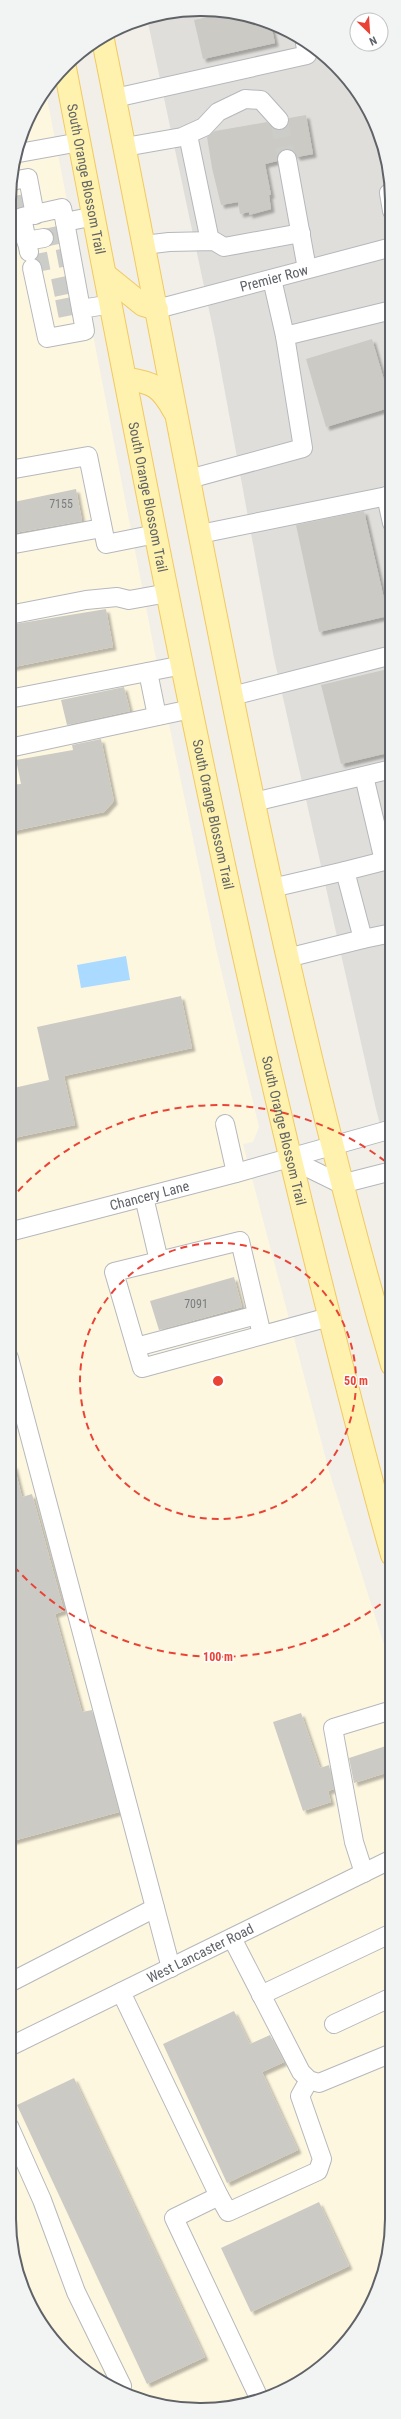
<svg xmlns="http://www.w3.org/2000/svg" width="401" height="2419" font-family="'Roboto Condensed',sans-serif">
<defs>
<filter id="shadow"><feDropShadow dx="3.5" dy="3.5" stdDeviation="1" flood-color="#0004"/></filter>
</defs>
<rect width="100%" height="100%" fill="#f1efe8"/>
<path fill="#fef7e0" d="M46,93L165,705L216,949L259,1127L253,1142L243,1144L329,1471L392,1670V2231L372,2303L327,2363L262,2400L188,2410L116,2390L65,2354L23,2292L9,2218V188L29,116Z"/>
<path fill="#e0deda" d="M213,9L285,29L336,65L372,116L392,188V1170L376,1109L274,658L215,338L147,18Z"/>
<path fill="#aadaff" d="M126,956L130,980L81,988L77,965Z"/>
<path fill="#cccac5" filter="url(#shadow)" d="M226,13L271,25L275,43L203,59L194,20Z
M306,115L313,154L297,157L291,149H285L277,155V161L265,164L271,195H269L271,209L249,215V212L240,214L238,202L221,205L212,168L207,137L215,131L267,122L275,130H282L289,124V118Z
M372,339L392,407L326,427L306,359Z
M76,489L82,521L9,534V503Z
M364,511L388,616L319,632L296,525Z
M106,609L113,647L9,668V625Z
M392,668V752L341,764L321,685Z
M124,687L130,711L67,725L61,700Z
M101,739L114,801L104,812L9,832V785L21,784L16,760L73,750L72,745Z
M181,996L192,1048L64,1076L75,1125L9,1139V1089L49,1080L37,1027Z
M234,1277L242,1307L159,1330L150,1301Z
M14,1465L22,1497L32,1494L64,1611L55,1614L82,1712L92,1710L119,1812L9,1842V1732L17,1730L9,1702V1466Z
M301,1713L320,1768L329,1765L334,1789L328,1791L331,1802L303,1811L273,1722Z
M392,1744V1771L354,1783L349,1758Z
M234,2011L250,2044L270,2035L284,2062L262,2072L298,2150L227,2183L163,2044Z
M74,2078L205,2357L147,2384L17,2105Z
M319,2202L349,2266L251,2312L221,2248Z"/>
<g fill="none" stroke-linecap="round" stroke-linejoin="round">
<path stroke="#ccccc8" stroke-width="18" stroke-dasharray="18 9" stroke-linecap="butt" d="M279,120L287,159
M9,206L25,203
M44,238L63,234
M31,264L67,257
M53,288L72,284
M57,309L77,305"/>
<g stroke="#b5b8bc" stroke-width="20">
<g id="minor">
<path d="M115,98L307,55L305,43"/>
<path d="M188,135L210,241"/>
<path d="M125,147L182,137L204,127L218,112L245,99L261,100L279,120"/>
<path d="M19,153L80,142"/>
<path d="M287,159L307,269"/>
<path d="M11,181L28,178L35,215"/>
<path d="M392,191L389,193L392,211"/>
<path d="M65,222L81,309"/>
<path d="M26,241L44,238"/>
<path d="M144,245L169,242L214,241L224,247L301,233"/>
<path d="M29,252L22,217L62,208L65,222L95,216"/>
<path d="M32,268L47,338L85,331L81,309L112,304"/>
<path d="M272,279L285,336L392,310"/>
<path id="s1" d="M157,309L392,247"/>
<path d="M9,470L88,456L106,544L156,534"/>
<path d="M189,479L303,448L285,336"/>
<path d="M386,496L392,523"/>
<path d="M200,534L392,495"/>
<path d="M9,545L102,528"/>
<path d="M9,615L86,600L117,597L129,600L168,593"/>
<path d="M148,672L157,716"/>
<path d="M232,696L392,655"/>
<path d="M9,699L183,665"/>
<path d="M9,748L191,709"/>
<path d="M364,776L384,861"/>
<path d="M254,802L392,769"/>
<path d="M272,888L345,871"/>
<path d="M363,939L392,933"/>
<path d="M287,958L363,939L345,871L392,859"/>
<path d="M225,1124L236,1173"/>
<path d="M290,1159L341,1184L392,1171"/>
<path d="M144,1197L159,1261L240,1241L262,1335"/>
<path id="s2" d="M9,1232L236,1173L392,1129"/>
<path d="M159,1261L114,1272L142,1368L329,1317"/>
<path d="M136,1347L257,1315"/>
<path d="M9,1358L171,1968"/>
<path d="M364,1873L354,1842L333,1728L392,1710"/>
<path d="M232,1938L301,2072L309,2080L319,2083L392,2053"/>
<path d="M9,1983L155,1908"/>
<path d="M121,1992L219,2196L174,2218L260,2400"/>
<path d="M261,1995L392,1933"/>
<path d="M334,2024L392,1997"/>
<path id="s3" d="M9,2047L392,1859"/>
<path d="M9,2126L42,2200L76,2292L122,2386"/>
<path d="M219,2196L228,2212L318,2171L322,2159L300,2096L309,2080"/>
</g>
</g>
<g stroke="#f2c960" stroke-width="24">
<g id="major">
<path d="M103,40C193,483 265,930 392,1365"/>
<path id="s4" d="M65,68C144,481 223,895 326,1303C347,1387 368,1471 392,1555"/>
<path d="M107,276L143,305L157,309"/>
<path d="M126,379C153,382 161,387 174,411"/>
</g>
</g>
<use href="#minor" stroke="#fff" stroke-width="18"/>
<use href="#major" stroke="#fff2af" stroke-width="22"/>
</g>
<g fill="none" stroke="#ea4335" stroke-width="2" stroke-dasharray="7 5">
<circle cx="218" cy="1381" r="138"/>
<path d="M390 1597A276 276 0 0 1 10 1562M10 1200A276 276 0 0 1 390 1165"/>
</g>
<g text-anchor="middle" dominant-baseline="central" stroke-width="3" stroke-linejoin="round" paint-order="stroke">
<g font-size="12" fill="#7a7d7f">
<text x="61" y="504">7155</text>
<text x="196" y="1304">7091</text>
</g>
<g font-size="14" fill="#5f6368" stroke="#fff">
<text stroke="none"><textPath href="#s4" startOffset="113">South Orange Blossom Trail</textPath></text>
<text stroke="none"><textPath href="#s1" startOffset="121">Premier Row</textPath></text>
<text stroke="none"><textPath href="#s4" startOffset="437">South Orange Blossom Trail</textPath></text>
<text stroke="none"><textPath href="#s4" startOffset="761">South Orange Blossom Trail</textPath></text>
<text stroke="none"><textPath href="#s4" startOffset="1085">South Orange Blossom Trail</textPath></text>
<text stroke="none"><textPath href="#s2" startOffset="145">Chancery Lane</textPath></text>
<text stroke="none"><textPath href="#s3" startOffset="213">West Lancaster Road</textPath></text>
</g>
</g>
<path d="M0 0H401V2419H0ZM200 16H201A184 184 0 0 1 385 200V2219A184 184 0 0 1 201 2403H200A184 184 0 0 1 16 2219V200A184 184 0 0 1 200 16Z" fill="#f2f3f3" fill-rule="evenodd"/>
<path fill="none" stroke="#5f6368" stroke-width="2" d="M200 16H201A184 184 0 0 1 385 200V2219A184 184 0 0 1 201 2403H200A184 184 0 0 1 16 2219V200A184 184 0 0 1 200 16Z"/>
<circle cx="218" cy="1381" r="6" fill="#ea4335" stroke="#fff" stroke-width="2"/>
<g font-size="12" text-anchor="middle" font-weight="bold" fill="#ea4335" stroke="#fff" stroke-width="3" stroke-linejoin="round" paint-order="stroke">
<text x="356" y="1385">50 m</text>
<text x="218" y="1661">100 m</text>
</g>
<g transform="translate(369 32) rotate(155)"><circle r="19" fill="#ffffff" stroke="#bfc1c3"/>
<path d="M0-3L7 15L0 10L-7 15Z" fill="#ea4335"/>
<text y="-6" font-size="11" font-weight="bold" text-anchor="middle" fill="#5f6368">N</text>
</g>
</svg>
